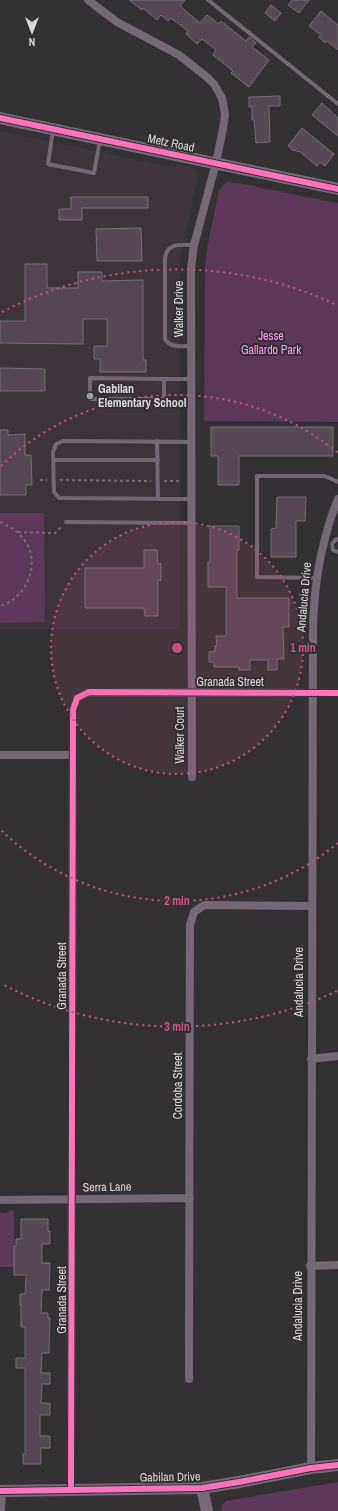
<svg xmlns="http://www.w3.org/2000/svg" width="338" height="1511" font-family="'Archivo Narrow',sans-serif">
<rect width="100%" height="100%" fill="#333133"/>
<path fill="#3d343c" d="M0,131L168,166L174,164L193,168L197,174L198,178L180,259V629H0Z"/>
<path fill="#5c3757" d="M227,182L238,183L338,203V422L204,421L205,265L208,243L219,190Z
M0,513H44L45,622L0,623Z
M10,1210H14V1267H0V1213H6Z
M338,1482V1511H221L222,1505L226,1501Z"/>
<path fill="#574855" stroke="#727072" d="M129,0H185L180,6L200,23L207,15L219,24L221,21L246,41L249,37L256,43L252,47L269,60L249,87L231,73L233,71L213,55L216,50L202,39L197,44L186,34L188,31L171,18L168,21L161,15L157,20L143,8L142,10Z
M292,0H309L299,13L288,5Z
M271,5L281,13L275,21L265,13Z
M321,11L338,25V50L327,41L325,43L319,37L321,35L309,26Z
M280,96V106H269L270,142L256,143L254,120H252V107H249V97Z
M322,103L338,118V136L312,115Z
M302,128L334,154L325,166L320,162L317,166L299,151L298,152L295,150L294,151L288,146Z
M71,197H148V208H82V220H59V209H71Z
M141,228L142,261H97L96,229Z
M25,264H47V288H78V272H102V281L143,280V360H146V372H100V359H94V346H107V319H83V344L0,343V321H25Z
M0,368L45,369V391H0Z
M211,427H333V456H239V485H218V456H211Z
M0,430H8V435L25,434V455H31L32,485H26V495H0Z
M277,497H306L305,521H296V557H271V529L276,528Z
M210,526H239V550H237V598H289V627H283L284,659H277V670H268V660H250V670H239V667H214V662H209V652L215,651V646H217L216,636H226V587H208V562H210Z
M144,550H157L158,564H161V580H158V616H145L144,608H85V568H144Z
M21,1219H48V1231H50V1244H42V1263H50L49,1290H42L41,1313H48V1318H50L49,1353H42L41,1373H50V1384H42L41,1403H50V1415H40V1436H50V1448H41V1464H23V1454H25V1368H16V1358H25V1327H21V1305H20V1294H25L26,1275H14V1246H16V1239H21Z"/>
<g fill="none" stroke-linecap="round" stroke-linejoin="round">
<path stroke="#736972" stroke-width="2" stroke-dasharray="3 3" stroke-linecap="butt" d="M40,480H47
M60,480L151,481
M164,481H180
M0,522C9,526 16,530 23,538C42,561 28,598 0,606
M18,532L55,533L61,527"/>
<path stroke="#746874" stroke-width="4" d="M208,0L338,104
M53,130L48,164L94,173L100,140
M190,346C182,346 170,348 165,339V259C166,242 181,245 194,245
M90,378L164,379V399H90Z
M164,379H191
M157,441L158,499
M191,442L63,441L56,444L53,452L54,492L59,498L191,499
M53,460H158
M66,522L191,523
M338,540L336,539L332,544L333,550L338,552
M316,578L257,577V476H325L338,482"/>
<path stroke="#746874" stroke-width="8" d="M88,0L117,22L179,55L208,78L214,84L222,98L225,114L224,123L216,163L194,245L191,269L192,777
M0,755H73
M311,1059L338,1056
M0,1200L190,1198
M310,1266L338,1265
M189,1379L190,925L194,912L204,905L311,906
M311,1468L313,628C314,583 321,541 338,499
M71,1490L73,710L77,698L89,692L338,693
M1,1511L2,1491"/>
<path stroke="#786976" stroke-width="12" d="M0,118L338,189
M202,1488L207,1511
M0,1491L202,1488L239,1482L311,1468L338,1465"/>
<g stroke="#343034" stroke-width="8">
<path id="cycleway" d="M0,118L338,189
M71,1490L73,710L77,698L89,692L338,693
M0,1491L202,1488L239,1482L311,1468L338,1465"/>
</g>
<use href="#cycleway" stroke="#fb73b8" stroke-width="6"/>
</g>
<circle cx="177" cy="648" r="126" fill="#ca5281" fill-opacity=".12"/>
<g fill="none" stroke="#ca5281" stroke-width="2" stroke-dasharray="2 4">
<circle cx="177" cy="648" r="126"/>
<path d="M338 843A253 253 0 0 1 1 830M1 466A253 253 0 0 1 338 453"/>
<path d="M337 991A379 379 0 0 1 2 984M2 312A379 379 0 0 1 337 305"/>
</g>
<circle fill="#a09ea0" stroke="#343034" stroke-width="1.5" cx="90" cy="396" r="4"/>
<g text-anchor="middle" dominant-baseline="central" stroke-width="4" stroke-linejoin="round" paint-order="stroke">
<g font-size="12" fill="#dbd8da" stroke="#343034">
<text transform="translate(171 143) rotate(12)">Metz Road</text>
<text transform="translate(179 309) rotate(-90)">Walker Drive</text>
<text transform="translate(304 597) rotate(-85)">Andalucia Drive</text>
<text x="230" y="682">Granada Street</text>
<text transform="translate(180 735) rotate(-90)">Walker Court</text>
<text transform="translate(62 976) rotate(-90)">Granada Street</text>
<text transform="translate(299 982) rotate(-90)">Andalucia Drive</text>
<text transform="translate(178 1086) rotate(-90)">Cordoba Street</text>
<text transform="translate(107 1187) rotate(-1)">Serra Lane</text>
<text transform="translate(62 1300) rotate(-90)">Granada Street</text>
<text transform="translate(298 1306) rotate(-90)">Andalucia Drive</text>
<text transform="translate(170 1477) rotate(-1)">Gabilan Drive</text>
</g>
<g font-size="12" fill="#fe9cf3" stroke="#343034">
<text x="271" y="336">Jesse<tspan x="271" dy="14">Gallardo Park</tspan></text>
</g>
<g font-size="12" font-weight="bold" fill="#dbd8da" stroke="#343034" text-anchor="start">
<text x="98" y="389">Gabilan<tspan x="98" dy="14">Elementary School</tspan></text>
</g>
</g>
<circle cx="177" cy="648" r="6" fill="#ca5281" stroke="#343034" stroke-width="2"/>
<g font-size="12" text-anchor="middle" font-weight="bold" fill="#ca5281" stroke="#343034" stroke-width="4" stroke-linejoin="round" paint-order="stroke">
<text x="303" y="652">1 min</text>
<text x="177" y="905">2 min</text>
<text x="177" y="1031">3 min</text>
</g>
<g transform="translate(32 32) rotate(180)" stroke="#343034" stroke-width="3" paint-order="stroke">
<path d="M0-3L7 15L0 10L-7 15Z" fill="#dbd8da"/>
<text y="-6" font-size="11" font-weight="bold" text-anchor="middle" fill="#dbd8da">N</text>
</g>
</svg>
